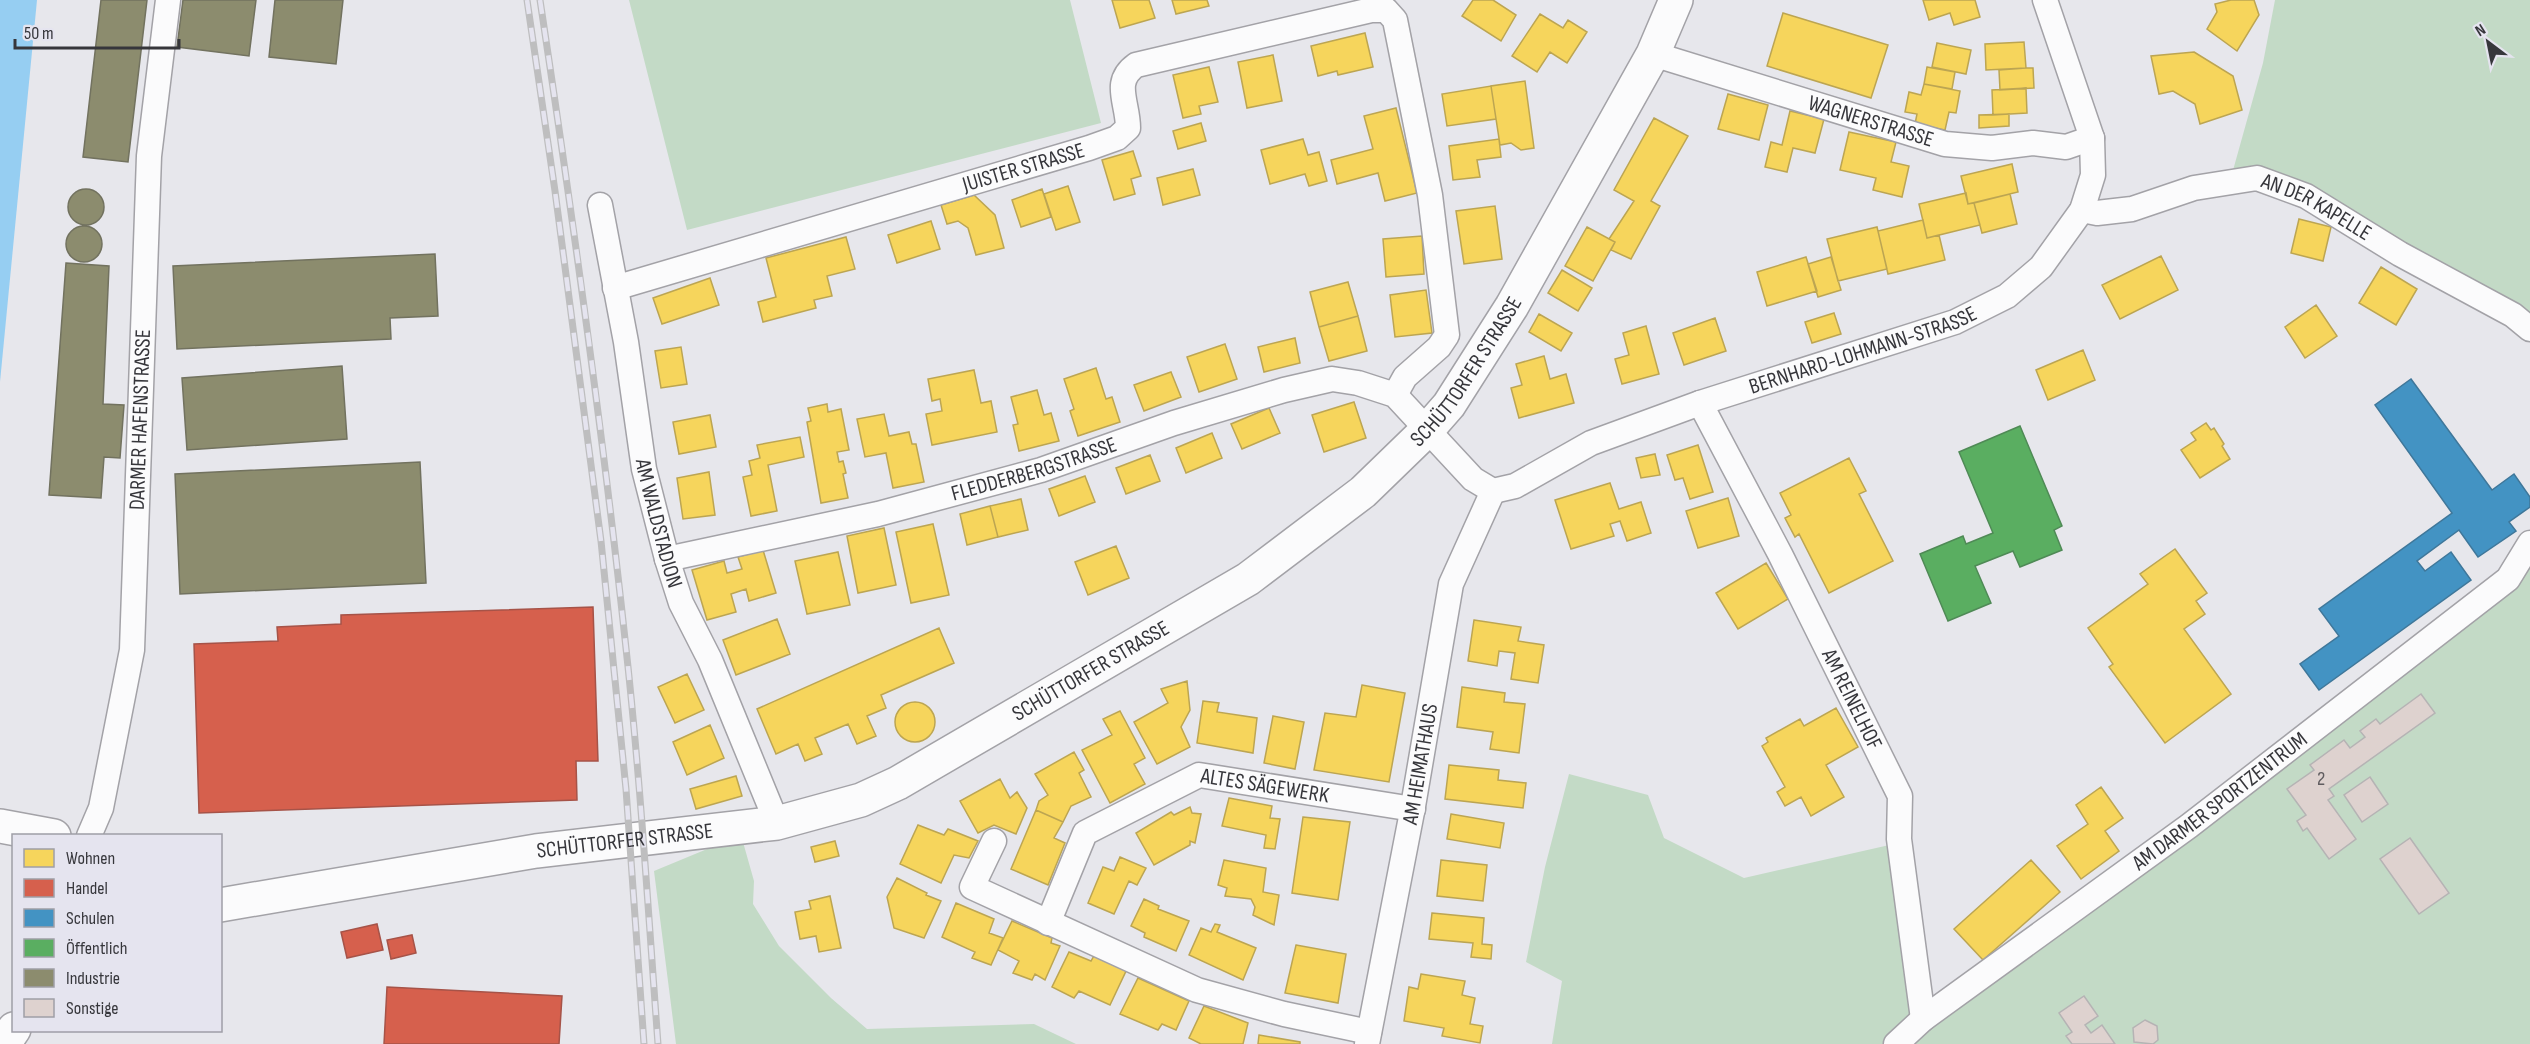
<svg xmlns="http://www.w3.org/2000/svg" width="2530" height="1044" font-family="'Sofia Sans Condensed',sans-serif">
<rect width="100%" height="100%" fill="#e7e7ec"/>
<path fill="#c3dac6" d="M629,0H1070L1101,123L687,230Z
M2275,0H2530V327L2307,195L2230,181L2263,63Z
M2530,549V1044H1552L1562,981L1526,962L1545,867L1569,774L1648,795L1664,838L1744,878L1907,841L1928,1019Z
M741,835L754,881L753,904L779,946L831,998L867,1029L1034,1024L1076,1044H676L654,871Z"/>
<path fill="#96cef2" d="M0,0H37L0,382Z"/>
<path fill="#f6d55c" stroke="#bca552" stroke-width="1.5" d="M1112,0H1149L1155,18L1120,28Z
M1172,0H1207L1209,6L1176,14Z
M1473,0H1493L1516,15L1501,41L1462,16Z
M1923,0H1975L1980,17L1954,25L1950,13L1929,20Z
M2231,0H2254L2259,15L2237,51L2207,29L2217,12L2215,4Z
M1783,13L1888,45L1871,98L1767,66Z
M1540,14L1563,28L1568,20L1587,32L1567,63L1550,52L1537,72L1512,56Z
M1365,33L1373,67L1338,75L1337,71L1318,76L1311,46Z
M2024,42L2026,68L1986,70L1985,44Z
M1937,43L1971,50L1966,74L1932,67Z
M2194,52L2233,76L2242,110L2200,124L2195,104L2173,91L2159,94L2151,56Z
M1273,55L1282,101L1247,108L1238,62Z
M1209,67L1218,102L1199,106L1201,114L1183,118L1173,75Z
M1927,67L1955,72L1952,89L1924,84Z
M2026,68H2033L2034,88L2000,90L1999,70Z
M1525,81L1534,148L1521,150L1511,143L1500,145L1491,86Z
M1924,84L1960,91L1956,113L1949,112L1945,130L1915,124L1917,114L1905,112L1909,92L1921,95Z
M1491,86L1496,119L1447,126L1442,94Z
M2026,88L2027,113L1993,115L1992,90Z
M1728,94L1768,105L1759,140L1718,129Z
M1396,108L1417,193L1385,201L1378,173L1337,184L1331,160L1373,149L1364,116Z
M1790,111L1824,119L1815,153L1793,148L1787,172L1765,167L1771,142L1782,145Z
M2009,114V126L1979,128V115Z
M1654,118L1688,136L1651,201L1660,206L1631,259L1611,250L1615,242L1609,239L1634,201L1614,190Z
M1201,123L1206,141L1178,149L1173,131Z
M1849,132L1896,142L1891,162L1909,166L1902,197L1873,190L1876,178L1840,170Z
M1303,139L1308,155L1319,152L1327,181L1309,186L1305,174L1270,184L1261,150Z
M1499,139L1501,157L1477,160L1480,177L1453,180L1449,146Z
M1133,151L1141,176L1131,179L1135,194L1114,200L1102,160Z
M2012,164L2018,192L1968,204L1961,176Z
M1193,169L1200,195L1163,205L1157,178Z
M1068,186L1080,222L1056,230L1044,194Z
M1042,189L1051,217L1021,227L1012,200Z
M1966,193L1968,204L1974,203L1980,225L1927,238L1919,204Z
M2010,194L2017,224L1982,233L1974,203Z
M974,195L995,215L1004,248L976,255L968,228L958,221L947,224L941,205Z
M1495,206L1502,259L1464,264L1456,211Z
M2299,219L2331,227L2323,261L2291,253Z
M1923,220L1927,238L1939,235L1945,260L1888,274L1878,231Z
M931,221L940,249L897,263L888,235Z
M1587,227L1615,242L1593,281L1565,266Z
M1877,227L1887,269L1838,281L1827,239Z
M1422,236L1424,274L1386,277L1383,239Z
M846,237L855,269L827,276L832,296L814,300L816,308L763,322L758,302L776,297L766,258Z
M2161,256L2178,290L2120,319L2102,285Z
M1806,257L1817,291L1767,306L1757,272Z
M1831,257L1841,290L1818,297L1808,264Z
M2381,267L2417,289L2396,325L2359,303Z
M1562,270L1592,288L1578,311L1548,293Z
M710,278L719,305L662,324L653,298Z
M1348,282L1358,316L1319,327L1310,292Z
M1426,290L1432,333L1395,337L1390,295Z
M2316,305L2337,336L2305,358L2285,327Z
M1834,313L1841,334L1812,343L1805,322Z
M1539,314L1572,333L1561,351L1529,332Z
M1358,316L1367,351L1329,361L1319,327Z
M1715,318L1726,351L1684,365L1673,333Z
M1646,326L1659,374L1622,384L1615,359L1629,355L1623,333Z
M1295,338L1300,363L1264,372L1258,347Z
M1225,344L1237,379L1199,392L1187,357Z
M681,347L687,384L661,388L655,351Z
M2083,350L2095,380L2048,400L2036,370Z
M1544,356L1550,379L1566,374L1574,403L1519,418L1511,388L1522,385L1516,364Z
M1096,368L1106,399L1112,397L1120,422L1078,436L1070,411L1074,409L1064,379Z
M974,370L981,403L991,401L997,432L932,445L926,414L942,411L940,399L932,401L928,379Z
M1171,372L1181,397L1144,411L1134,385Z
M1037,390L1044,415L1051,413L1059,441L1019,451L1013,425L1018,424L1011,397Z
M1354,402L1366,438L1324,452L1312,415Z
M827,404L828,412L841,409L849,450L837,452L839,462L843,461L846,473L843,474L848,498L821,503L807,422L811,421L808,408Z
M1269,408L1280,433L1242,449L1231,424Z
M884,414L889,436L909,432L912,444H916L924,482L893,488L886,453L865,457L857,419Z
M710,415L716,447L679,454L673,422Z
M2206,423L2211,430L2214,428L2224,444L2222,446L2230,459L2200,478L2181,450L2196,440L2191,433Z
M1212,433L1222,458L1186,473L1176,448Z
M800,437L804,457L768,465L777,511L751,516L743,477L752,475L749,461L760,458L757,445Z
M1698,445L1713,492L1690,499L1683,478L1675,480L1667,455Z
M1655,454L1660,475L1641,478L1636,458Z
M1150,455L1160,481L1126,494L1116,468Z
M1849,458L1866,491L1859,494L1893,561L1829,593L1799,534L1795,537L1785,518L1791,515L1780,493Z
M709,472L715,515L683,519L677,478Z
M1085,476L1095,502L1059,516L1049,489Z
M1610,483L1619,509L1641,502L1651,533L1627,541L1620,521L1610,524L1614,536L1571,549L1555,500Z
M1728,498L1739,536L1698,548L1686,511Z
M1021,499L1028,530L998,537L990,506Z
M990,506L998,537L967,545L960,514Z
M933,524L949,595L911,603L896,532Z
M884,528L896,585L858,593L847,536Z
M1116,546L1129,578L1088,595L1075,562Z
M2175,549L2207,593L2196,601L2205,614L2184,629L2231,694L2165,743L2109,667L2113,664L2088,628L2148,584L2140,574Z
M763,550L776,593L749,601L746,589L731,594L736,612L707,620L692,570L724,561L727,573L742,569L738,557Z
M838,552L850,605L807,614L795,561Z
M1766,563L1788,599L1738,629L1716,593Z
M777,619L790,654L736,675L723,640Z
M1474,620L1521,627L1518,641L1544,645L1538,683L1511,679L1515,653L1499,651L1497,666L1468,661Z
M939,628L954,663L881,695L886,708L867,716L876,736L857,744L848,724L815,738L822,754L805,761L798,744L776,754L757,709Z
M687,674L704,710L675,723L658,687Z
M1187,681L1190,710L1181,727L1190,747L1157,764L1134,722L1168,703L1161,689Z
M1362,685L1405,693L1389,782L1314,770L1325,713L1356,717Z
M1462,687L1505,693L1504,702L1525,704L1519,753L1490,749L1493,732L1457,727Z
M1203,701L1219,703L1217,712L1257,718L1253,753L1197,743Z
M895 722a20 20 0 1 1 40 0a20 20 0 1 1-40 0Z
M1836,708L1858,747L1826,765L1844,797L1811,816L1801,797L1785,806L1777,792L1785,787L1762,746L1768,742L1766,738L1800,719L1804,726Z
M1120,711L1145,758L1134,764L1145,784L1110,803L1082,750L1112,735L1103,719Z
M1273,716L1304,722L1295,769L1264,763Z
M710,725L724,758L687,775L673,742Z
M1074,752L1084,770L1079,773L1091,797L1071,806L1063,822L1036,810L1039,801L1048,795L1035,774Z
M1449,765L1499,770L1498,780L1526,783L1523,808L1445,799Z
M736,776L742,796L696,809L690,789Z
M1000,779L1010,798L1017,792L1027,808L1016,834L994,825L978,833L960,801Z
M2101,787L2123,818L2105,831L2119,851L2081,879L2057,846L2088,824L2076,805Z
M1229,798L1272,806L1270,818L1280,819L1275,849L1264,848L1266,835L1222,826Z
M1190,807L1192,813L1201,814L1195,843L1190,841V845L1154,865L1136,833L1171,812L1174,815Z
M1036,810L1063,822L1054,838L1065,843L1048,885L1011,869Z
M1451,814L1504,823L1500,848L1447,839Z
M1303,817L1350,822L1338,900L1292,893Z
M918,825L944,835L948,829L978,841L969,858L954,855L941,883L900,864Z
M835,841L839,856L815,862L811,847Z
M1120,857L1146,868L1137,885L1129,881L1114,914L1088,903L1103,867L1114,871Z
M1224,860L1266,868L1263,892L1279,895L1274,925L1253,915L1255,907L1251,899L1225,896L1227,888L1218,885Z
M1441,860L1487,865L1483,901L1437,896Z
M2031,860L2060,892L1983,960L1954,929Z
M897,878L927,893L926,895L941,901L924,938L894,928L887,897Z
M830,896L841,948L819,952L816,936L800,939L795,912L811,909L809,901Z
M1144,899L1159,906L1158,909L1189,921L1176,951L1144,937L1145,933L1131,926Z
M956,903L994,919L989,933L1003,938L991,965L972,958L975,952L942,937Z
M1432,913L1484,918L1482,944L1492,945L1491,959L1471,957L1473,943L1429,939Z
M1012,921L1052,938L1051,943L1060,946L1045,980L1035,974L1032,980L1013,973L1019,961L998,950Z
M1215,924L1220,925L1217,932L1256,948L1243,980L1189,955L1201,928L1211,932Z
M1296,945L1346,954L1338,1003L1285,993Z
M1069,952L1091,961L1095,954L1127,969L1110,1005L1079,991L1074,998L1052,987Z
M1421,974L1465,981L1462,995L1475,998L1470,1024L1483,1026L1480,1043L1442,1036L1444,1028L1404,1021L1409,987L1418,989Z
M1138,978L1189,1001L1176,1030L1162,1024L1158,1030L1120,1014Z
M1204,1006L1248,1023L1243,1044H1201L1189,1038Z
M1259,1035L1300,1042V1044H1258Z"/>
<path fill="#d6604d" stroke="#a65348" stroke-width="1.5" d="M593,607L598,761H576L577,800L199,813L194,644L278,641L277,627L341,624V615Z
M377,924L383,950L347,958L341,932Z
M412,935L416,953L391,959L387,940Z
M387,987L562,996L559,1044H384Z"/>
<path fill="#4393c3" stroke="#3f779a" stroke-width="1.5" d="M2411,379L2492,490L2514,474L2530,497V507L2509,522L2516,531L2478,557L2459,530L2417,561L2425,571L2451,552L2471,580L2319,690L2300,664L2339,636L2319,609L2452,513L2375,405Z"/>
<path fill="#5aae61" stroke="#4f8a56" stroke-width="1.5" d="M2020,426L2062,526L2054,530L2062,550L2020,567L2013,551L1975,566L1991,603L1948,621L1920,554L1963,536L1966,544L1993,533L1959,452Z"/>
<path fill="#8c8c6e" stroke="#72725f" stroke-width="1.5" d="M101,0H147L128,162L83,157Z
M183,0H256L249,56L177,47Z
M275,0H343L336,64L269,57Z
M68 207a18 18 0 1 1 36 0a18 18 0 1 1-36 0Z
M66 244a18 18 0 1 1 36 0a18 18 0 1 1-36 0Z
M435,254L438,316L390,318L391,339L177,349L173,266Z
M66,263L109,266L103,404L124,405L120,458L104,457L101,498L49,495Z
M342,366L347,439L187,450L182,378Z
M420,462L426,583L180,594L175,474Z"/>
<path fill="#ded2cf" stroke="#b5b3b4" stroke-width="1.5" d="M2421,694L2435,713L2329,789L2334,796L2328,800L2356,839L2329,859L2307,828L2303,831L2297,821L2306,815L2287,789L2314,770L2310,765L2344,740L2350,748L2365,737L2360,731L2376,719L2380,724Z
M2370,777L2388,804L2362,822L2344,795Z
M2410,838L2449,893L2419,914L2380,859Z
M2084,996L2098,1016L2085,1025L2091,1033L2102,1025L2115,1044H2072L2066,1036L2072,1032L2059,1013Z
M2145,1020L2157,1026L2158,1040L2153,1044L2134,1042L2133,1028Z"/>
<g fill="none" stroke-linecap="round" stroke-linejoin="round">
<g stroke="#a3a2a7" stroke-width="27">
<g id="street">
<path id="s1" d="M1653,54L1945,144L1992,148L2033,143L2066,147L2092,138"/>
<path id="s2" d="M600,205L626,342L644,469L667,559L681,603L710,660L777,823"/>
<path id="s3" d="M2082,210L2097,213L2132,209L2194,188L2257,178L2306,196L2400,254L2513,315L2530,329"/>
<path id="s4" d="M615,288L1089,148L1117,138L1128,128C1128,102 1112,82 1136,65L1371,10H1386L1395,20L1430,195L1447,335L1439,347L1405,377L1395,395"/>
<path id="s5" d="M1700,403L1780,554L1900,796L1899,839L1923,1019"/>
<path id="s6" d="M667,559L878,514L1041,470L1174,423L1284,390L1332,379L1358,383L1395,395L1473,479L1493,491L1515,486L1591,443L1700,403L1955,322L2007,296L2041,267L2082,210L2093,175L2092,138L2045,0"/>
<path id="s7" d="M89,836L101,808L132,650L149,156L168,0"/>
<path d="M994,841L972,887L1197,990L1284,1014L1369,1032"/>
<path id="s8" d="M1048,923L1085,833L1199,775L1413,809"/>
<path id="s9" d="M1367,1044L1412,812L1451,584L1493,491"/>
<path id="s10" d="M1896,1044L1923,1019L2189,826L2508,579L2530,543"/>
</g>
</g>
<g stroke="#a3a2a7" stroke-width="36">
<g id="secondary">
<path d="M0,826L54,836"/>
<path id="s11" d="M220,905L536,851L777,823L861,800L898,783L1248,579L1363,492L1428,429L1449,405L1512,306L1653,54L1676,0"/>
<path d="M4,1044L14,1029"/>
</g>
</g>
<use href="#street" stroke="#fbfbfc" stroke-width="24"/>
<use href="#secondary" stroke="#fbfbfc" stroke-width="33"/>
<g stroke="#bebebf" stroke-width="7">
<path id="rail" d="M527,0L555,191L601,541L626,789L644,1044
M540,0C572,213 602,425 625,639C640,773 648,909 658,1044"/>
</g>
<use href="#rail" stroke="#e5e4ef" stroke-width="4.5" stroke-dasharray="14" stroke-linecap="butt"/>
</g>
<g text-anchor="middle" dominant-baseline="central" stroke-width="6" stroke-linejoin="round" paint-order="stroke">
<g font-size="20" fill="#605d60">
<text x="2321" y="779">2</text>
</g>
<g font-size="22" fill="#36363b" stroke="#e5e4ef">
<text stroke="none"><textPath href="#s1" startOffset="228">WAGNERSTRASSE</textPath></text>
<text stroke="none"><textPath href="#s4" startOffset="426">JUISTER STRASSE</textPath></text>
<text stroke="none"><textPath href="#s3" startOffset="246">AN DER KAPELLE</textPath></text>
<text stroke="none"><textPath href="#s6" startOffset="1290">BERNHARD-LOHMANN-STRASSE</textPath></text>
<text stroke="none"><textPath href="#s11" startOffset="1400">SCHÜTTORFER STRASSE</textPath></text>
<text stroke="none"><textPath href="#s7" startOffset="422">DARMER HAFENSTRASSE</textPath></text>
<text stroke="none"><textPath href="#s6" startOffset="378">FLEDDERBERGSTRASSE</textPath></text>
<text stroke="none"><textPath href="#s2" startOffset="324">AM WALDSTADION</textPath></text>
<text stroke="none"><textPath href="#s11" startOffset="914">SCHÜTTORFER STRASSE</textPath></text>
<text stroke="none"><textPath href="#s5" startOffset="333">AM REINELHOF</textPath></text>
<text stroke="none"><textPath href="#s9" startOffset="285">AM HEIMATHAUS</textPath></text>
<text stroke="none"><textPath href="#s8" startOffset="292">ALTES SÄGEWERK</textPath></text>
<text stroke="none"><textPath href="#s10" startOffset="405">AM DARMER SPORTZENTRUM</textPath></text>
<text stroke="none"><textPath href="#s11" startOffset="410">SCHÜTTORFER STRASSE</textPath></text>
</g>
</g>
<rect x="12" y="834" width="210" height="198" fill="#e5e4ef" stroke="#9f9ea7" stroke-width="1.5"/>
<rect x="24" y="849" width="30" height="18" fill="#f6d55c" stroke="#9f9ea7" stroke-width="1.5"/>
<text x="66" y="864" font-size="18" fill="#36363b">Wohnen</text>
<rect x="24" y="879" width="30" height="18" fill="#d6604d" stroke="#9f9ea7" stroke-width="1.5"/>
<text x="66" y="894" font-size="18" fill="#36363b">Handel</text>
<rect x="24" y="909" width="30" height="18" fill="#4393c3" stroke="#9f9ea7" stroke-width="1.5"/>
<text x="66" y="924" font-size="18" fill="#36363b">Schulen</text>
<rect x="24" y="939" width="30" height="18" fill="#5aae61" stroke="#9f9ea7" stroke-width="1.5"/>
<text x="66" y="954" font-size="18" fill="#36363b">Öffentlich</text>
<rect x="24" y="969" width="30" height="18" fill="#8c8c6e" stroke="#9f9ea7" stroke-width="1.5"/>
<text x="66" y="984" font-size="18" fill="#36363b">Industrie</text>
<rect x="24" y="999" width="30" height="18" fill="#ded2cf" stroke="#9f9ea7" stroke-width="1.5"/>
<text x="66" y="1014" font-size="18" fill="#36363b">Sonstige</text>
<g transform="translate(2488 42) rotate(328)" stroke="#e5e4ef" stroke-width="4.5" paint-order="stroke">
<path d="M0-4.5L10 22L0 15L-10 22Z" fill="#36363b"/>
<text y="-9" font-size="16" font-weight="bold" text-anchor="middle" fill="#36363b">N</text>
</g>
<path d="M15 39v9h164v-9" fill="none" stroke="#36363b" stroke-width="3"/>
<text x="24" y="39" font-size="18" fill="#36363b" stroke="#e5e4ef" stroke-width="4.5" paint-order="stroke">50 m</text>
</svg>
